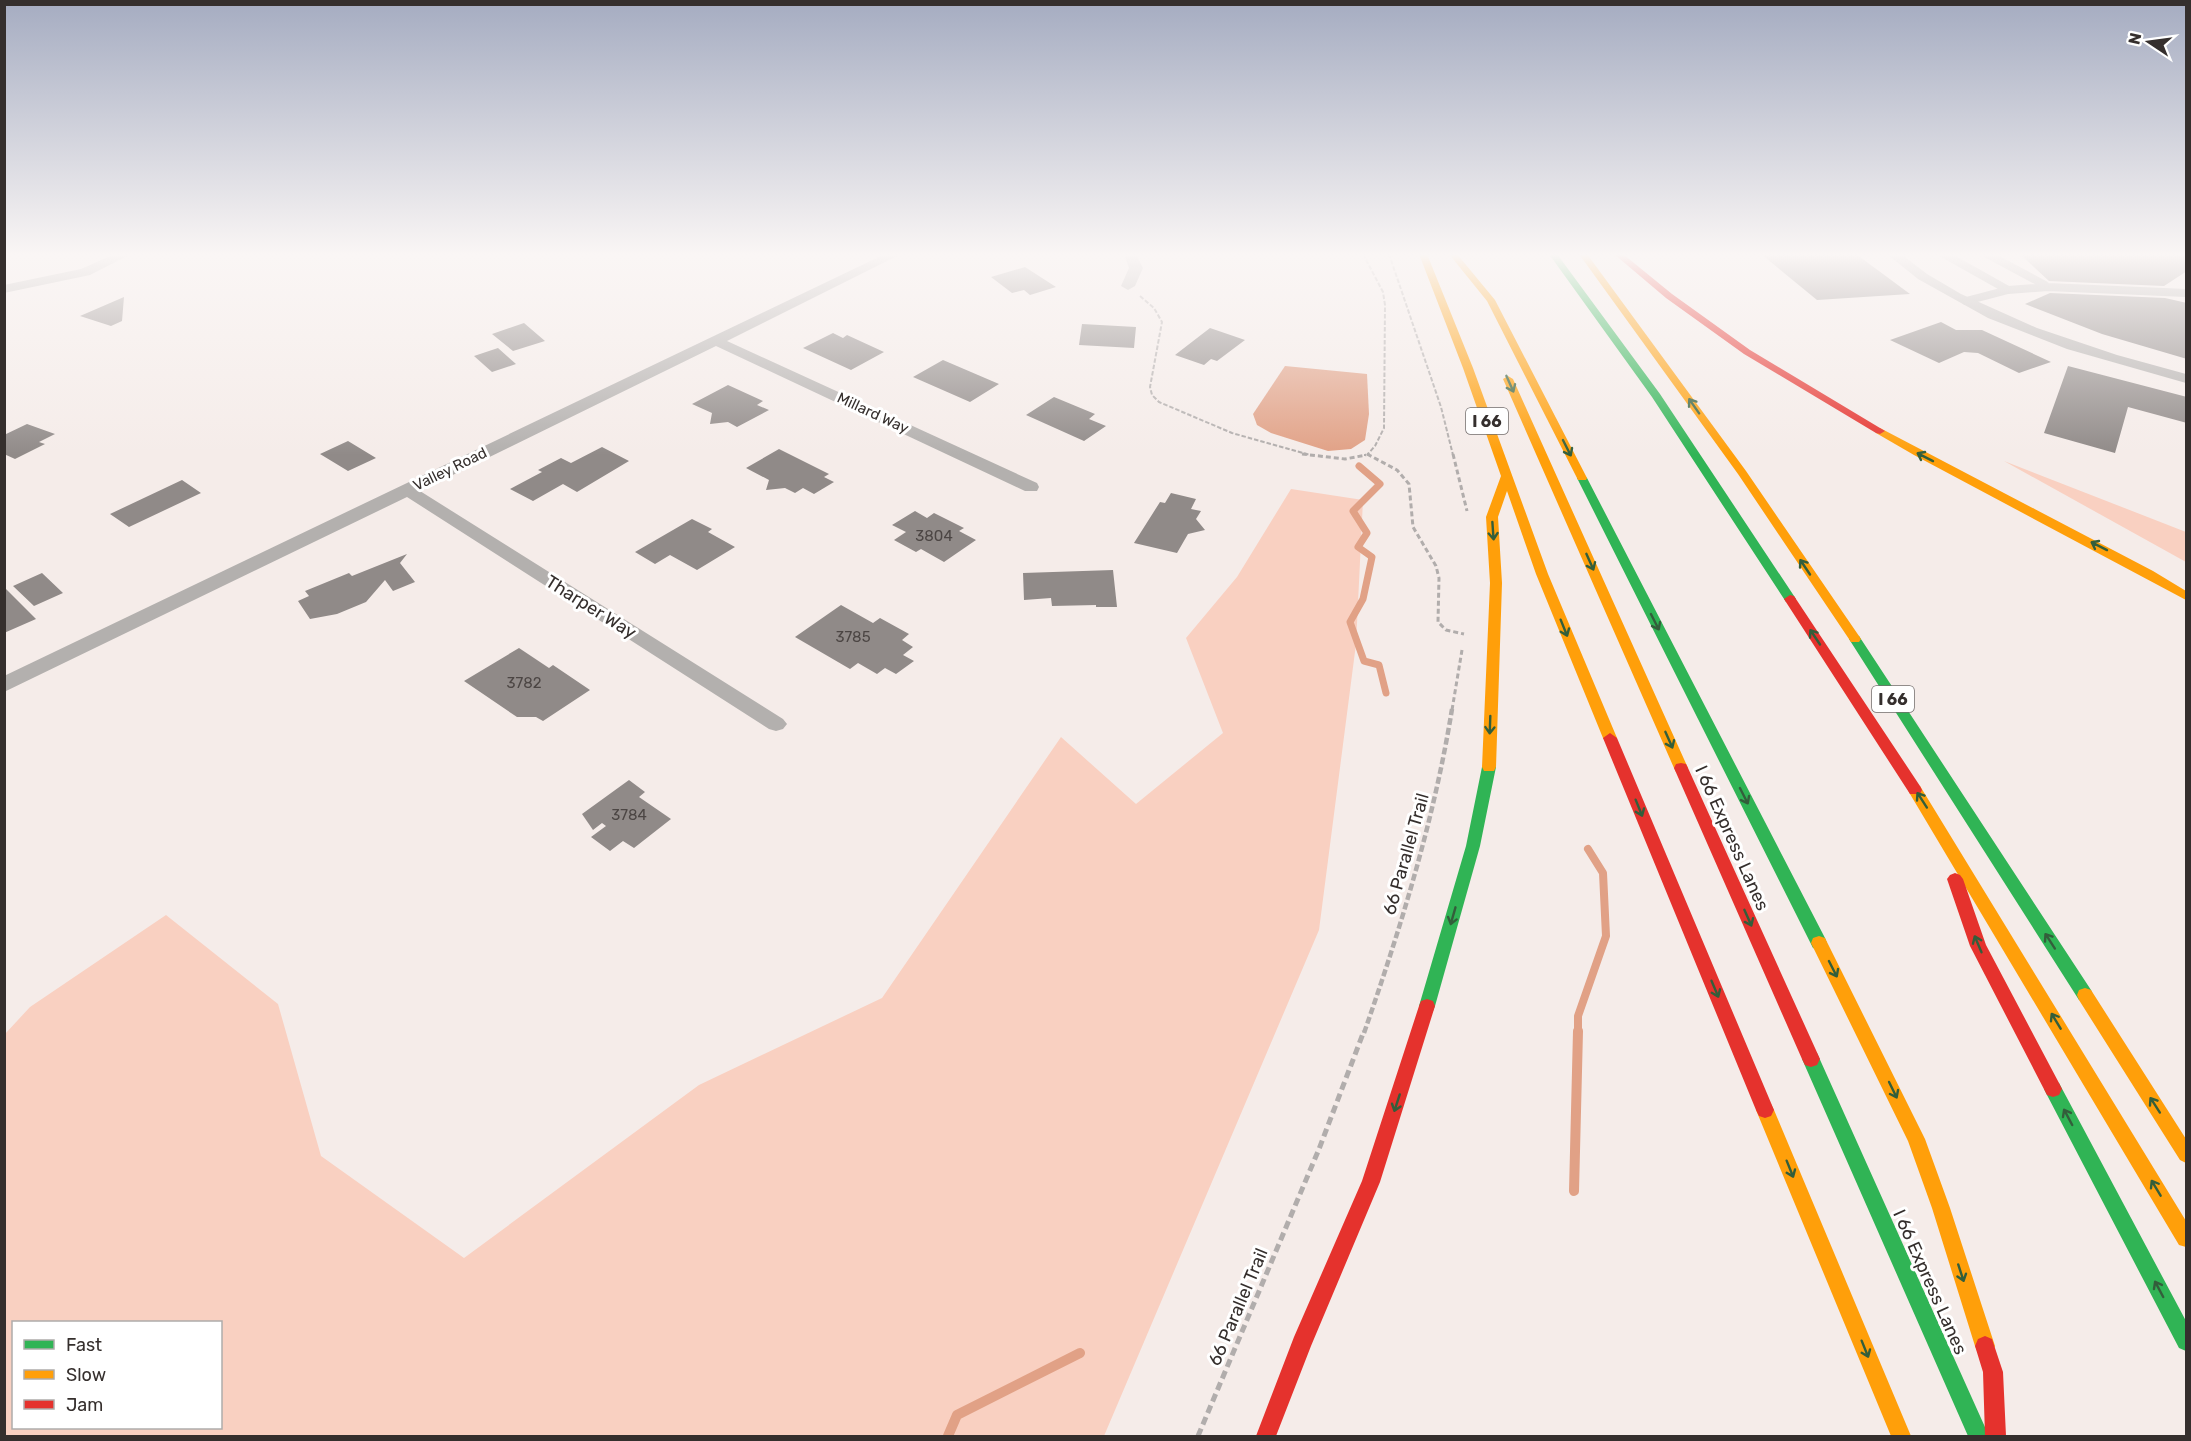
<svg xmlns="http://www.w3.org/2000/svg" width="2191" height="1441" font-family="Rubik,sans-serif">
<rect width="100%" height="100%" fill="#f5ece9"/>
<path fill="#f9d0c1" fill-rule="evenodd" d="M2004,461L2186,532V562Z
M1291,489L1363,500L1356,644L1319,930L1104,1436H5V1034L30,1007L166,915L278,1004L321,1156L464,1258L699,1085L882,998L1061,737L1136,804L1223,733L1186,638L1237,577ZM14,1322H220V1428H14Z"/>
<path fill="#e1a186" d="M1285,366L1367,374L1369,414L1365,440L1351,449L1328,451L1271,433L1257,425L1253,414Z"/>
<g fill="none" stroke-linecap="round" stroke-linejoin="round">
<path stroke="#e1a186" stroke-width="7" d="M1359,466L1380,484L1353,511L1367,533L1358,547L1372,557L1363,599L1350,622L1364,661L1379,665L1386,693"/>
<path stroke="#e1a186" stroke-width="8" d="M1578,1033V1016L1606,936L1603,873L1588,849"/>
<path stroke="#e1a186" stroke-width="10" d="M1574,1191L1578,1031
M948,1436L957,1415L1080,1353"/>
</g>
<path fill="#908a88" d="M1761,254H1856L1910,294L1817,300Z
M2020,254H2187V271L2164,286L2049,281Z
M1025,267L1056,287L1030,295L1024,290L1012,293L991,277Z
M2050,293L2165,298L2187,303V359L2102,334L2025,304Z
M124,297L122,321L111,326L80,316Z
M1941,322L1956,330H1982L2051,362L2019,373L1978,353L1964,352L1939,363L1890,340Z
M524,323L545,341L513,351L492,334Z
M1082,324L1136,327L1134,348L1079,345Z
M1210,328L1245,340L1217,361L1211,359L1204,365L1175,355Z
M833,333L843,338L847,335L884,352L851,370L803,348Z
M498,348L516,364L492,372L474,356Z
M943,360L999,384L970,402L913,377Z
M2068,366L2187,397V423L2128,407L2115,453L2044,433Z
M728,385L763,401L757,405L769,410L737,427L728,422L710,424L712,413L692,404Z
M1054,397L1095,414L1089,419L1106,426L1084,441L1026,415Z
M27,424L55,434L39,442L45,444L15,459L4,454V435Z
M348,441L376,458L348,471L320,454Z
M602,447L629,461L577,492L563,484L533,501L510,489L542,472L538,470L561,458L571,463Z
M779,449L829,474L824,477L834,482L814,494L803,488L795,493L785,488L766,490L769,480L746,468Z
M182,480L201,493L129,527L110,514Z
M1171,493L1196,499L1191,509L1201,511L1196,519L1205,530L1188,534L1177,553L1134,543L1160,502L1165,503Z
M915,511L927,518L934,513L964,528L959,531L976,540L944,562L921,549L916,552L894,540L906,532L892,525Z
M692,519L712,529L708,532L735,547L697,570L670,555L655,564L635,552Z
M407,554L400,563L415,582L393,591L385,580L366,602L337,614L310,619L298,601L309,596L305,591L349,573L352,576Z
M1113,570L1117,607H1096V605L1052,606L1051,598L1024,600L1023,573Z
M42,573L63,593L34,606L13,586Z
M4,587L36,619L4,633Z
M841,605L873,623L880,618L909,634L902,640L913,647L903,655L914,661L896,674L885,668L877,674L858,663L850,669L795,637Z
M519,648L549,668L553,665L590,690L543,721L536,717H517L464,681Z
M629,780L645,792L639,797L671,819L634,848L623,841L610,851L591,837L606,826L602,823L593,830L582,814Z"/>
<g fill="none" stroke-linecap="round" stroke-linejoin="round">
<path stroke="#b1adac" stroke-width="2" stroke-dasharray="4.5 2" stroke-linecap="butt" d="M1363,254L1383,292L1385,305L1384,428L1375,446L1367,455
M1389,254L1441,407L1453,455
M1140,296L1154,308L1162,322L1150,387L1152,395L1159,402L1232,433L1310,455
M1364,455H1366"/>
<path stroke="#b1adac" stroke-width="3" stroke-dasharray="5 3" stroke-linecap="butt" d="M1302,454L1345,459L1366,455
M1367,454L1397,470L1409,484L1413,527L1436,566L1439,578L1438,622L1446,630L1464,634
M1453,454L1467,511
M1452,710L1462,650"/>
<path stroke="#b1adac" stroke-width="4.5" stroke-dasharray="7 3" stroke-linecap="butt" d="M1364,1033C1401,927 1434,820 1452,709"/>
<path stroke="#b1adac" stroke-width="5" stroke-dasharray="8 4.5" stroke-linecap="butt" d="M1198,1436L1319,1149L1364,1031"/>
<path stroke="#b3b0ae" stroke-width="8" d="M1944,254L2008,290L2048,287L2186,293
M1987,254L2045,285
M1966,301L2008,290"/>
<path fill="#b3b0ae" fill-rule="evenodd" d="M115,254H131L90,275L4,293V285L81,269Z
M885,254H901L727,341L1037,483L1039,487L1037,491H1025L716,346L420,491L783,719L787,724L783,729L776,731L769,729L407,497L4,692V676Z
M1124,254H1136L1143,268L1135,286L1128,290L1121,286L1129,268Z
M1887,254H1901L1927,274L1961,294L2037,328L2117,355L2186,374V383L2067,349L1988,318L1918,279Z"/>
<path fill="#30b455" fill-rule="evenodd" d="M1549,254H1557L1660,394L1796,599L1794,602H1786L1652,397Z
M1582,475L1587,478L1825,938L1827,943L1825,948L1819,950L1813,948L1577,478Z
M1855,635L1859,636L2091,990L2093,995L2091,1000L2085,1002L2079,1000L1849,639Z
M1489,762L1494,763L1496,767L1480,846L1435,1006L1433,1011L1427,1013L1421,1011L1419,1006L1466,846L1482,767L1484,763Z
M1811,1051L1817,1053L1989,1436H1968L1802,1059L1805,1053Z
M2053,1081L2059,1083L2186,1321V1351L2179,1348L2047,1095L2044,1089L2047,1083Z"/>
<path fill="#ff9f0a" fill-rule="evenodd" d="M1419,254H1427L1473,368L1548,574L1617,738L1615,741H1605L1603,738L1536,574L1507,491L1498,517L1502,583L1496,767L1494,771H1484L1482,767L1490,583L1486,517L1501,476L1463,368Z
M1449,254H1457L1495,300L1587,478L1586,480H1578L1577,478L1487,301Z
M1579,254H1587L1746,471L1859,636L1861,639L1859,642H1851L1738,474Z
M1508,376L1513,379L1688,768L1686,772H1676L1674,768L1503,379Z
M1880,428L2153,571L2186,591V600L1914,455L1876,433L1875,431Z
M1915,785L1920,786L2186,1221V1247L2179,1245L1910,794L1908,790L1910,786Z
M1819,936L1825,938L1925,1139L1950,1208L1995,1346L1992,1353L1985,1356L1978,1353L1975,1346L1932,1208L1908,1141L1811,943L1813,938Z
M2085,988L2091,990L2186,1139V1163L2180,1160L2079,1000L2077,995L2079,990Z
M1765,1102L1771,1104L1774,1110L1911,1436H1891L1756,1110L1759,1104Z"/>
<path fill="#e5322d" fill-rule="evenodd" d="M1614,254H1623L1672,294L1750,350L1885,431L1880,434L1876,433L1744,354L1666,298Z
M1790,595L1794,596L1920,786L1922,790L1920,794H1910L1784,599Z
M1610,733L1617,738L1774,1110L1771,1116L1765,1118L1759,1116L1756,1110L1603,738Z
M1681,763L1686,764L1688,768L1820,1059L1817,1065L1811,1067L1805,1065L1802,1059L1674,768L1676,764Z
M1955,873L1960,875L1963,879L1986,945L2059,1083L2062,1089L2059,1095L2053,1097L2047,1095L1970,946L1947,879L1950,875Z
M1427,999L1433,1001L1435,1006L1380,1182L1311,1346L1276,1436H1256L1294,1337L1362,1181L1419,1006L1421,1001Z
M1985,1336L1992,1339L2003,1372L2006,1436H1985L1983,1372L1975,1346L1978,1339Z"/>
</g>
<defs><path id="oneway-shaft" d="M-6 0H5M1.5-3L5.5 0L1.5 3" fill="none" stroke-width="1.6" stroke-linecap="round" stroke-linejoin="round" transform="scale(1.5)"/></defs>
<g stroke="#335e3b">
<use href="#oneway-shaft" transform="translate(1510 384) rotate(66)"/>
<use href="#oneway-shaft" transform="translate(1694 406) rotate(-125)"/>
<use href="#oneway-shaft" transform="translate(1567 448) rotate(63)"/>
<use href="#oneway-shaft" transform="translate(1925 457) rotate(-153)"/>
<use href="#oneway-shaft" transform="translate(1493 531) rotate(86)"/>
<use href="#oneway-shaft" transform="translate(2099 546) rotate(-153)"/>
<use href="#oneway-shaft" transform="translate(1590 562) rotate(66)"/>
<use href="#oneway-shaft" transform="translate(1805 567) rotate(-124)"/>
<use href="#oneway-shaft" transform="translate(1655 622) rotate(63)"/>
<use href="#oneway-shaft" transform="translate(1564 628) rotate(68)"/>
<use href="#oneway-shaft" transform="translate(1815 637) rotate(-124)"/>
<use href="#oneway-shaft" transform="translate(1490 725) rotate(92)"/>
<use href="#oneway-shaft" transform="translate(1669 740) rotate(66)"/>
<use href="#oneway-shaft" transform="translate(1744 796) rotate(63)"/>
<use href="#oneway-shaft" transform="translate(1922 800) rotate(-123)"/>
<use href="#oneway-shaft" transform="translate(1639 808) rotate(68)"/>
<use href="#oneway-shaft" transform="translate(1453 916) rotate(106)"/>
<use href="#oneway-shaft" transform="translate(1748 918) rotate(66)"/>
<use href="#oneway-shaft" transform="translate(2050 941) rotate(-123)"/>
<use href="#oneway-shaft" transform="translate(1978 944) rotate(-113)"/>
<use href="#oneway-shaft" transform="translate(1833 969) rotate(63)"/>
<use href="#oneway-shaft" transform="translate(1715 989) rotate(67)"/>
<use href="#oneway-shaft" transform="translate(2056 1021) rotate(-121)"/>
<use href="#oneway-shaft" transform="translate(1893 1090) rotate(64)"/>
<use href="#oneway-shaft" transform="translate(1397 1103) rotate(108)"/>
<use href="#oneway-shaft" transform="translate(2155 1105) rotate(-123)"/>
<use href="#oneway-shaft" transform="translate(2068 1117) rotate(-118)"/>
<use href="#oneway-shaft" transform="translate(1790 1169) rotate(68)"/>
<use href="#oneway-shaft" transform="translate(2156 1188) rotate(-121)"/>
<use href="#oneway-shaft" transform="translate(1961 1273) rotate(72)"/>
<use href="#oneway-shaft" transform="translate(2159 1289) rotate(-118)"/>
<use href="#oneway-shaft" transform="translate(1865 1349) rotate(68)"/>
</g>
<linearGradient id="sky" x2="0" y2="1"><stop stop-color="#a5acc1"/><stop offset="0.56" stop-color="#faf6f5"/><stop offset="1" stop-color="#faf6f5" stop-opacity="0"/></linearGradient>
<rect width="2191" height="455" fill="url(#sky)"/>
<g text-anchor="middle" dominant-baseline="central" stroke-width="6" stroke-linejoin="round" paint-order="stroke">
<g font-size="15" fill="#352f2d" stroke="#fff">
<text transform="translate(873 413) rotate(25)">Millard Way</text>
<text transform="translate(450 469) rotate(-26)">Valley Road</text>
</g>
<g font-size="15" fill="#4c4644">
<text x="934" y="536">3804</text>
<text x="853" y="637">3785</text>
<text x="524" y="683">3782</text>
<text x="629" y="815">3784</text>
</g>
<g fill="#fff" stroke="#726d6c" stroke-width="1.5">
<rect x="1466" y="408" width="42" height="26" rx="4.5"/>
<rect x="1872" y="686" width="42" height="26" rx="4.5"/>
</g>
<g font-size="16" font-weight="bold" fill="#352f2d">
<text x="1487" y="421">I 66</text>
<text x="1893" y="699">I 66</text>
</g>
<g font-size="18" fill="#352f2d" stroke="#fff">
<text transform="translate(591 607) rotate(32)">Tharper Way</text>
<text transform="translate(1732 838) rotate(66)">I 66 Express Lanes</text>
<text transform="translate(1406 854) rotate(-74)">66 Parallel Trail</text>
<text transform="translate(1930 1282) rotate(66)">I 66 Express Lanes</text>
<text transform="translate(1238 1307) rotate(-67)">66 Parallel Trail</text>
</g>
</g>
<rect width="2191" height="1441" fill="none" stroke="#352f2d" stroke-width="12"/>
<rect x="12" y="1321" width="210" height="108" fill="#ffffff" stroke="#aeacab" stroke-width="1.5"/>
<rect x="24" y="1340" width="30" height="9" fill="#30b455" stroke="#aeacab" stroke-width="1.5"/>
<text x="66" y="1351" font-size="18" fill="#352f2d">Fast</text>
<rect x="24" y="1370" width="30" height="9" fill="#ff9f0a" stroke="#aeacab" stroke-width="1.5"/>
<text x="66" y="1381" font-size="18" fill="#352f2d">Slow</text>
<rect x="24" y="1400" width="30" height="9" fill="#e5322d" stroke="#aeacab" stroke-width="1.5"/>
<text x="66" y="1411" font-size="18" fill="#352f2d">Jam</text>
<g transform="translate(2149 42) rotate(283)" stroke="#ffffff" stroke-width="4.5" paint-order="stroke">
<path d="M0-4.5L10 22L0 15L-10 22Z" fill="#352f2d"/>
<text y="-9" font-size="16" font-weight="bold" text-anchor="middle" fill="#352f2d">N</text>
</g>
</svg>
